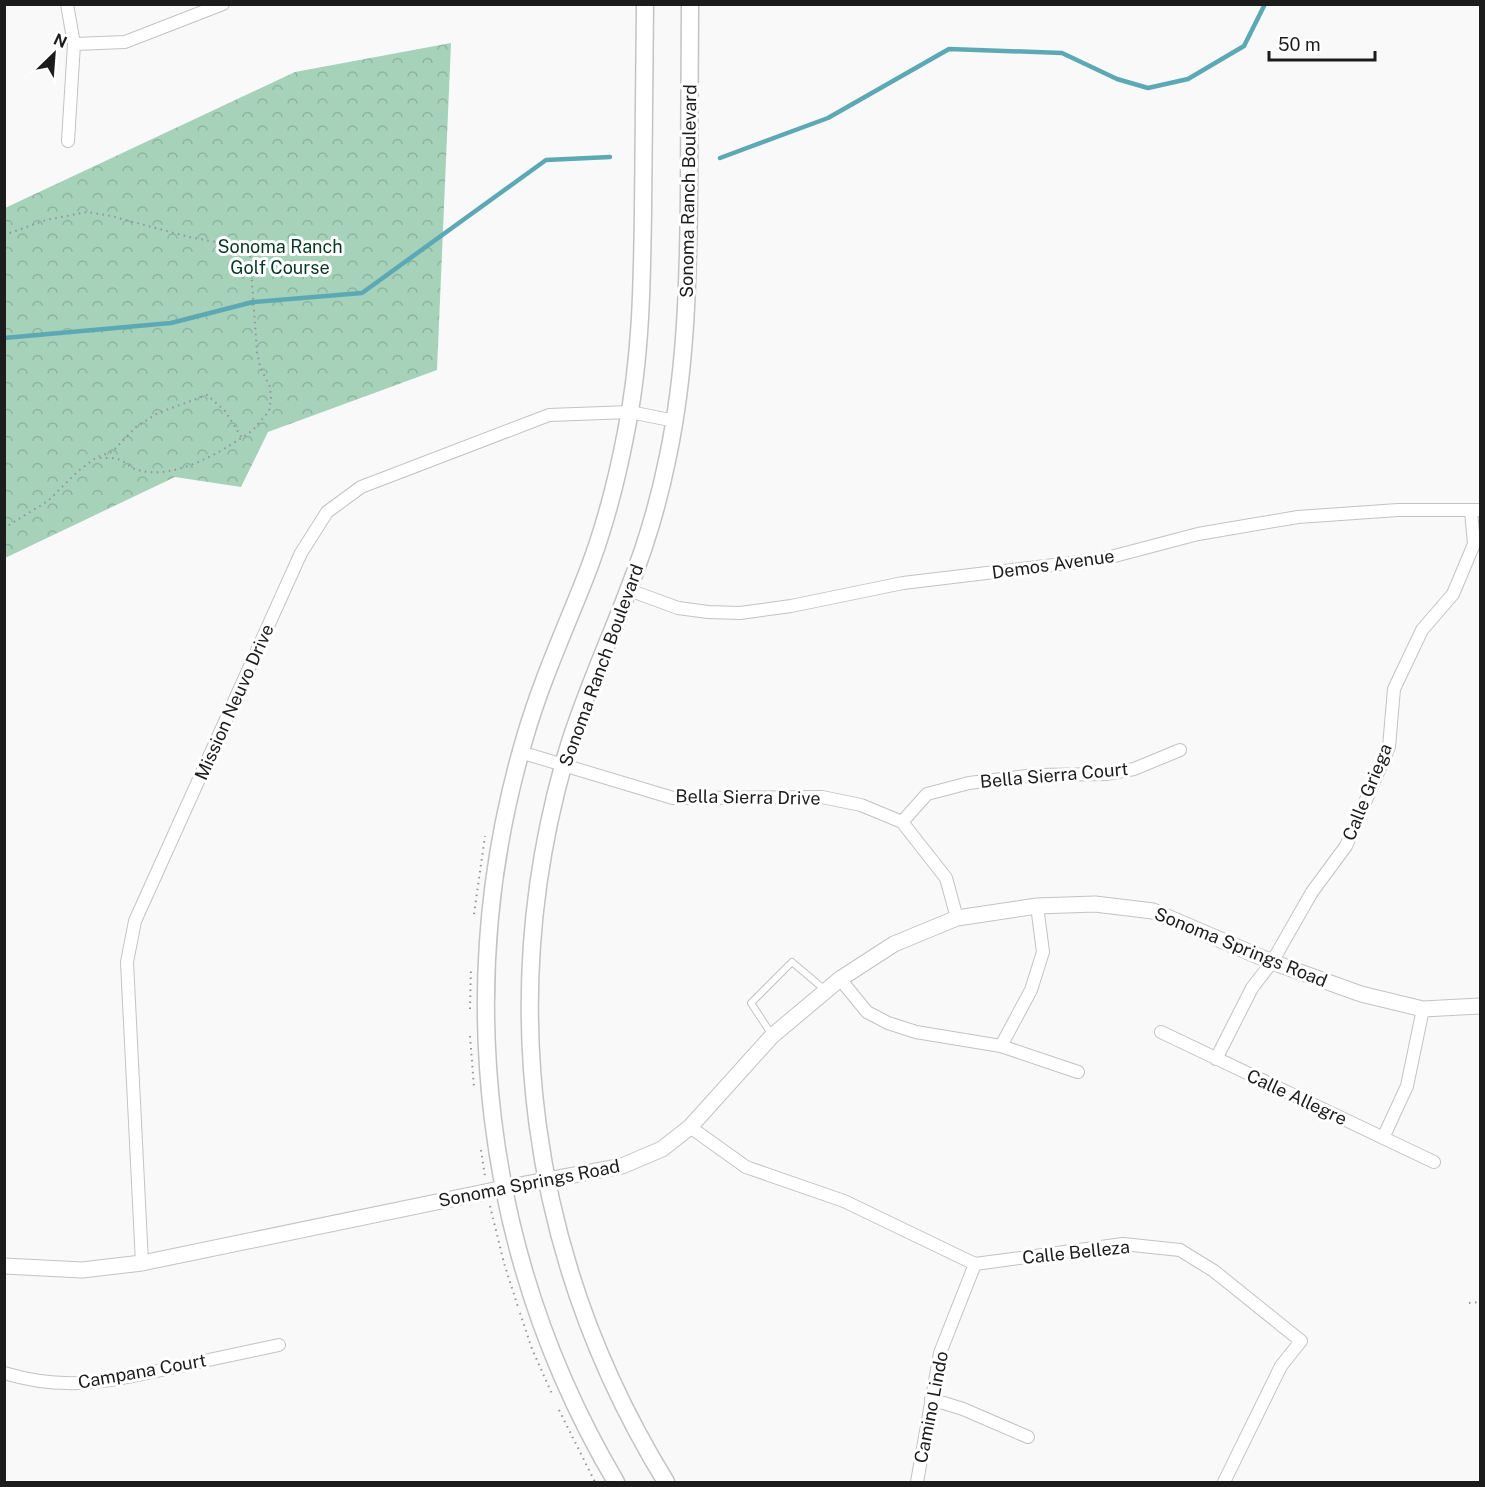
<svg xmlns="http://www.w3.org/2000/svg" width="1485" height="1487" font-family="'Public Sans',sans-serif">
<defs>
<pattern id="park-crowns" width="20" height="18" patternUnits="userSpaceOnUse" patternTransform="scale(1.5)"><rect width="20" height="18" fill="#a5d2b9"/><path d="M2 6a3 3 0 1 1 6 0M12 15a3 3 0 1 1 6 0" fill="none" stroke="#8db49e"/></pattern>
</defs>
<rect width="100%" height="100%" fill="#f9f9fa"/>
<path fill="url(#park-crowns)" d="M451,43L437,370L268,432L241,487L175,477L5,558V208L295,72Z"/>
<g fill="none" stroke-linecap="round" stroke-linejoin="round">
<path stroke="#5ca9b5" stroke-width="4.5" d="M720,158L828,118L949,49L1062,53L1117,79L1148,88L1188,79L1244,46L1265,4
M4,338L171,323L253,302L362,293L546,160L610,157"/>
<g stroke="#c3c3c4" stroke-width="8">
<path id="service" d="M772,1035L751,1003L792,962L825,990"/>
</g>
<g stroke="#c3c3c4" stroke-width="14">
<path id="minor" d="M67,4L74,44L68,141
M74,44L125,42L223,4
M629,590L678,608L708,612L740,613L791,606L903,583L1103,559L1198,534L1298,517L1398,510H1480
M520,752L673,798L822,797L861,805L902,822L946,878L957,918
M902,822L927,794L969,783L1035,775L1106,774L1134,769L1180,750
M840,979L867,1012L888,1023L916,1032L1001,1046L1078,1072
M1161,1032L1434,1162
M1001,1046L1031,990L1043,952L1037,906
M1216,1059L1252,988L1272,962L1312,892L1346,846L1389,747L1394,689L1422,630L1453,594L1474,544L1471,511
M690,1127L746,1167L844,1201L975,1264L1123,1244L1180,1250L1214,1271L1301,1341L1281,1366L1224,1482
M1383,1138L1407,1086L1423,1009
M142,1263L127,962L135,921L301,553L327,512L361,487L549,415L630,412L675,421
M4,1373C67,1392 110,1381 171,1368C207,1360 243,1353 279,1345
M931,1399L963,1409L1028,1437
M917,1482L940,1353L975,1264"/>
</g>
<g stroke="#c3c3c4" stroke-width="17">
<path id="tertiary" d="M4,1266L82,1270L142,1263L504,1188L622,1166L662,1149L690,1127L772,1036L840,979L894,944L957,918L1037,906L1095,904L1153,911L1272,962L1361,994L1423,1009L1480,1006"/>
</g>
<g stroke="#c3c3c4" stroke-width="19">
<path id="secondary" d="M616,1482C483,1257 451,987 525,737C540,685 562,636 582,586C602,537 616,485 626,432C641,359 642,285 643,211C644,142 644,73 645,4
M666,1482C529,1259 493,997 569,745C586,691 609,641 629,588C646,545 659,501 668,456C686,370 688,284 689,196C689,132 690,68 690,4"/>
</g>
<path stroke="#949495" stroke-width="2" stroke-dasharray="1.5 4.5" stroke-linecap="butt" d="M4,235L46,220L87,212L111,216L189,237L243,247L250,255L257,352L260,367L270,387L271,399L269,411L253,430L242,438L225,411L207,395L158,413L136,427L112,452L97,457L78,471L48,501L4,528
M100,458C107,458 116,457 122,461C128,464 132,469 138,470C171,480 215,456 241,438
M474,914L485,836
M470,1009L471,967
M470,1036L474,1087
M481,1150L485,1177
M490,1206L504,1263L518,1307
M1469,1303L1480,1302
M520,1313L532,1349L552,1394
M559,1410L595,1482"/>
<use href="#service" stroke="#fff" stroke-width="6"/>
<use href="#minor" stroke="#fff" stroke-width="12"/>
<use href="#tertiary" stroke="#fff" stroke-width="15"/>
<use href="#secondary" stroke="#fff" stroke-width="16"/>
</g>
<g text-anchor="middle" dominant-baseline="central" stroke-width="6" stroke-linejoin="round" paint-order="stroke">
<g font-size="18" fill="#1c1c1c" stroke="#fff">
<text transform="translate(688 191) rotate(-89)">Sonoma Ranch Boulevard</text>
<text transform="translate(1053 564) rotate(-8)">Demos Avenue</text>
<text transform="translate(601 665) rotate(-70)">Sonoma Ranch Boulevard</text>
<text transform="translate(234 702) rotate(-66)">Mission Neuvo Drive</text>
<text transform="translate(1054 775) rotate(-5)">Bella Sierra Court</text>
<text transform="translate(1367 792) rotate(-68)">Calle Griega</text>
<text transform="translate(748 797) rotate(1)">Bella Sierra Drive</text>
<text transform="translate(1241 947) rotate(22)">Sonoma Springs Road</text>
<text transform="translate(1297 1097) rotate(25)">Calle Allegre</text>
<text transform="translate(529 1183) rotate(-11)">Sonoma Springs Road</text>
<text transform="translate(1076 1252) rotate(-6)">Calle Belleza</text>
<text transform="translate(142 1371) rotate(-10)">Campana Court</text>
<text transform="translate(931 1407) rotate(-79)">Camino Lindo</text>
</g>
<g font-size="18" fill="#053924" stroke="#fff">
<text x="280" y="246">Sonoma Ranch<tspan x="280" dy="21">Golf Course</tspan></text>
</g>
</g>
<rect width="1485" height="1487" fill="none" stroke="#1c1c1c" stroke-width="12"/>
<g transform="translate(54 54) rotate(25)" stroke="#ffffff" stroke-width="4.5" paint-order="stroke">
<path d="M0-4.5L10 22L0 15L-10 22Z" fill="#1c1c1c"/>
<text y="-9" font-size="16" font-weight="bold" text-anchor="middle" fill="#1c1c1c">N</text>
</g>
<path d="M1269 51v9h106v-9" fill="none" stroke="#1c1c1c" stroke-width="3"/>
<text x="1278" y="51" font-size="18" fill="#1c1c1c" stroke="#ffffff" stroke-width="4.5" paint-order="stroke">50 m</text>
</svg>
